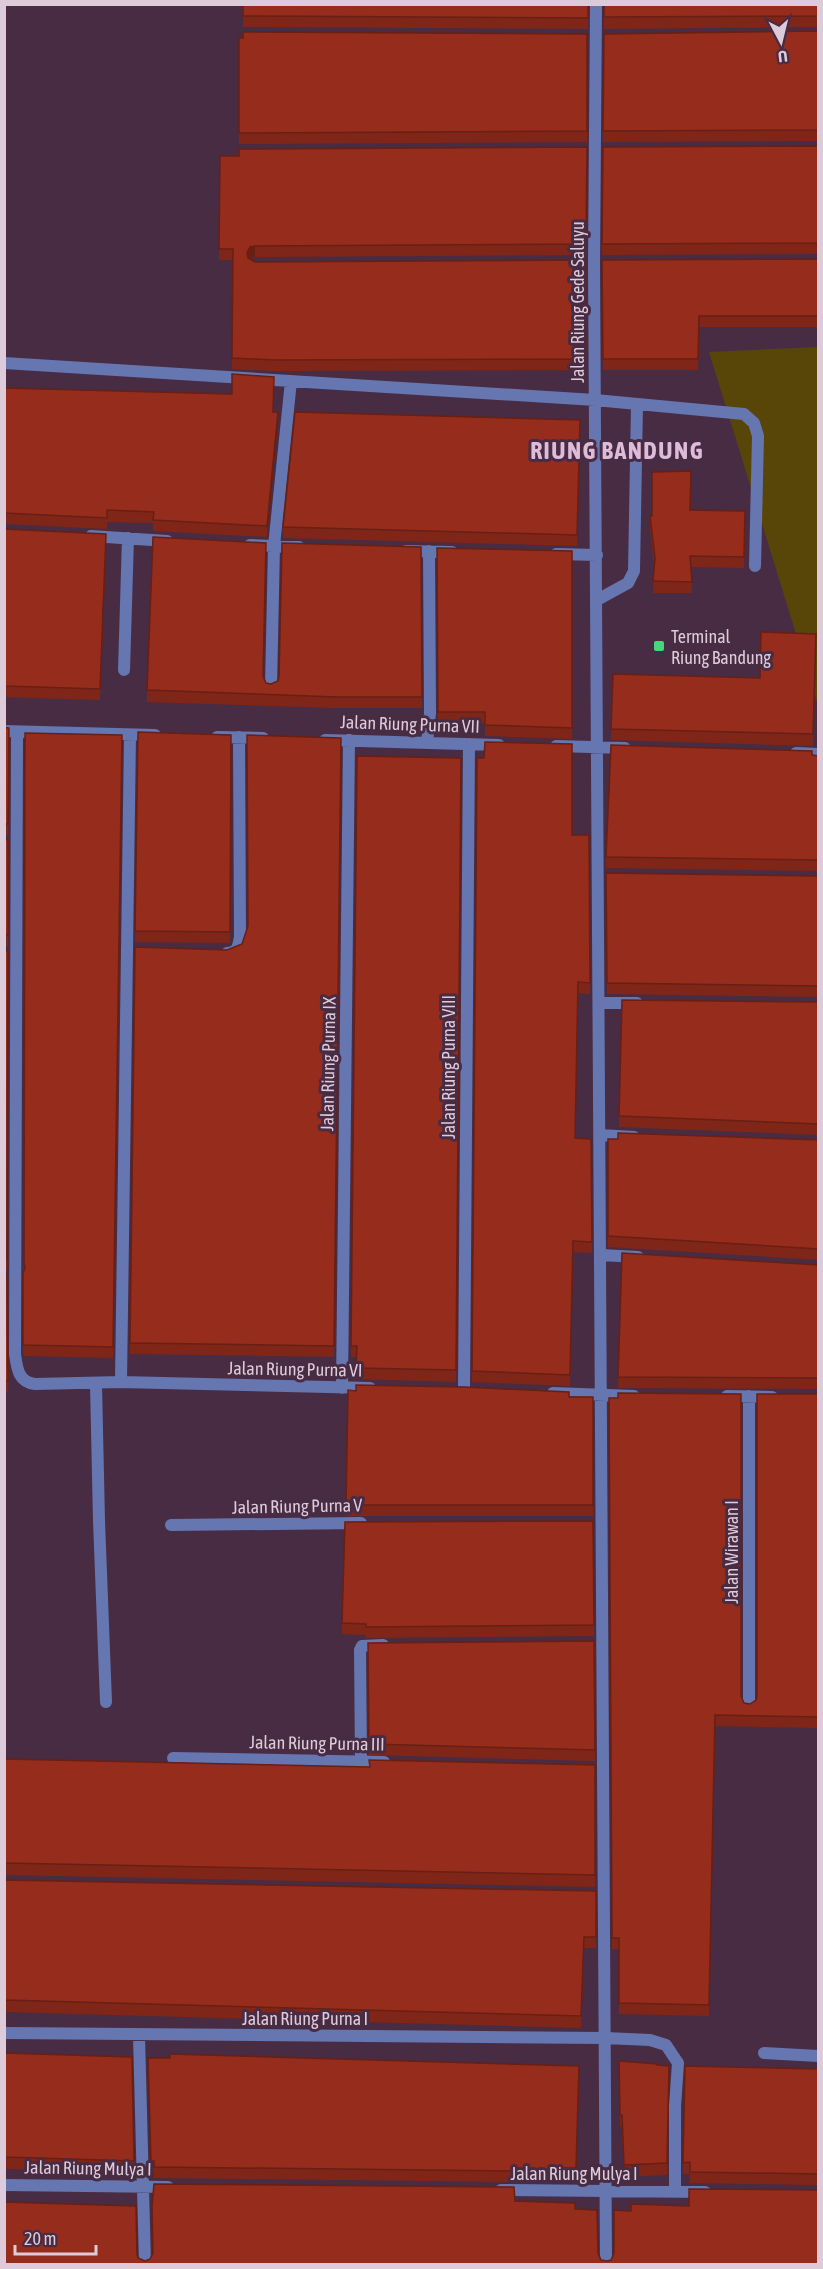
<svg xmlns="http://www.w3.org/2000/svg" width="823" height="2269" font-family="'Asap Condensed',sans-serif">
<rect width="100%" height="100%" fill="#482c44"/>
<path fill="#574608" d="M818,347V705L709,352Z"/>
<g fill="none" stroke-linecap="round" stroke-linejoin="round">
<path stroke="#6676b0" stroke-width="12" d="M596,4L594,264L606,2264
M4,363L595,400L744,414L754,423L758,436L755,566
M91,536L167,541
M250,545L299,547
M406,551L452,552
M556,554L597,555
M597,600L628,583L634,571L637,404
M124,670L128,538
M271,687L274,546L291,381
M4,731L155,735
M17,732L15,1354C17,1368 18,1382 35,1384L121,1382L370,1388
M217,737L263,738
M325,740L499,745
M427,743L430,713L429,551
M556,746L625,748
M796,753L818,754
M227,953C238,952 238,947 240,937L239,737
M599,1003H637
M600,1135L634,1137
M601,1255L638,1257
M121,1382L130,735
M96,1384L99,1521L106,1702
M342,1388L349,740
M464,1390L469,744
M553,1393L634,1396
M727,1396L772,1397
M171,1525L361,1523
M749,1707V1396
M173,1758L384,1762
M361,1762L360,1650L362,1646L383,1645
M4,2033L605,2038L650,2040L666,2045L678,2063L675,2106V2192
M139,2036L145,2264
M764,2053L818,2056
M4,2185L168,2187
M501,2190L705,2192"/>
</g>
<path fill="#802618" d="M243,4H588V29L243,27Z
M604,4H819V27L604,29Z
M819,31V141L603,142L604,34Z
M587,34V142L239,144V38Z
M819,146V254L602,255L603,147Z
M587,147L586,255L255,257L250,259L255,262L586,260V370L274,371L232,369L233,260H219L220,156Z
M819,259V327H699L698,370H603L602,260Z
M4,388L273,412L278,423L267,537L153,531V523L107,522V529L4,524Z
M580,420L577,546L283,538V527Z
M691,482L690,510L745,511L744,568L691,567L692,593H653L654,565L650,528V516H652Z
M4,529L106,546L100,700L4,697Z
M421,547L422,708H336L147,702V690L263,676L266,683L271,684L278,681L279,676Z
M437,548L572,551V739L485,736V723H438Z
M816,645L813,746L611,740L613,674L760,678Z
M4,727L9,728L8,835H4Z
M138,732L231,735L230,943L135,942Z
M25,733L122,735L113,1358L24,1356L23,1353Z
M341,738L334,1357L130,1354L135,947L227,950L242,944Z
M812,755L819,756V871L606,868V857Z
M461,758L456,1382L356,1379V1357H351V1346Z
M477,758L572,835H589L590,994L578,993L575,1138L591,1139L592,1253L573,1252L570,1386L472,1382Z
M4,839L8,840V946H4Z
M606,873L819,876V997L607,994Z
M4,951H8L7,1270H4Z
M819,1002V1135L619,1127V1116Z
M608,1139L819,1140V1260L608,1247Z
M622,1253L819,1265V1389L618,1388Z
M4,1275H7L8,1392H4Z
M348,1390L593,1397V1516H346Z
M819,1394V1728L715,1726L709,2016L619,2014V1949H612L609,1398L741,1696L744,1703L750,1704L756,1700L757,1696Z
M593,1521L594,1636L366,1638V1635L342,1634V1623Z
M594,1641L595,1761L369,1755L368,1643Z
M4,1759L369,1767L595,1765V1887L4,1875Z
M4,1880L596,1891V1948H584L581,2028L4,2012Z
M4,2053L132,2057L134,2172L4,2169Z
M148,2058L579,2066L576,2179L514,2182L154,2178V2173L151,2172Z
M619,2061L657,2065L669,2066L667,2175L624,2177L622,2126H620Z
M685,2066L819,2069V2185L690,2183V2174H683Z"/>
<path fill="#681f14" d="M255,246V257L250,258L247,264V253L250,247Z
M278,412V423L267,537V526Z"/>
<path fill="#952c1c" stroke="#681f14" stroke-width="1.5" d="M243,4H588V18L243,16Z
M604,4H819V16L604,17Z
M818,31L819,130L603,131L604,34Z
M243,32L587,34V131L239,133V38H243Z
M818,146L819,243L602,244L603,147Z
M587,147L586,244L255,246L250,247L247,253L248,258L255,262L586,260V359L274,360L232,358L233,249H219L220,156H239V149Z
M819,259V316H699L698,359H603L602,260Z
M232,374L274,377L273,412H278L267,526L153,520L154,512L107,510V518L4,513V388L232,394Z
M295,412L580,420L577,535L283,527Z
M691,471L690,510L745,511L744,557L690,556L692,582L653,581L655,558L650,516H652V472Z
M4,529L106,534L100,689L4,686Z
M153,537L266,543L263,676L266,683L271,684L278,681L279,676L282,543L421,547L422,697H336L147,690Z
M437,548L572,551V728L485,725V712H438Z
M761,632L816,634L813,734L611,729L613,674L760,678Z
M4,727L9,728L8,824H4Z
M138,732L231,735L230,932L135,931Z
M25,733L122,735L113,1347L24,1345L23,1342V1273L25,1268L24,1263Z
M247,735L341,738L334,1346L130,1343L135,947L227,950L242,944L248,926Z
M485,742L572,744V835H589L590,983L578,982L575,1138L591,1139L592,1242L573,1241L570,1375L472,1371L477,758H484Z
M611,745L812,751V755L819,756V860L606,857Z
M357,756L461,758L456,1370L356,1368L357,1346H351Z
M4,839L8,840V935H4Z
M606,873L819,876V986L607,983Z
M4,951H8L7,1259H4Z
M622,1000L819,1002V1124L619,1116Z
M618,1133L819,1140V1249L608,1236V1139H618Z
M622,1253L819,1265V1378L618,1377Z
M4,1275H7L8,1381H4Z
M356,1385L464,1387L569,1392V1397H593V1505H346L348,1390L356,1391Z
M618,1393L741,1394V1696L744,1703L750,1704L756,1700L757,1696V1394H819V1717L715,1715L709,2005L619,2003V1938H612L609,1398H618Z
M593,1521L594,1625L366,1627V1624L342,1623L345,1522Z
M594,1641L595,1750L369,1744L368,1643Z
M4,1759L370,1767L369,1760L595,1765V1875L4,1863Z
M4,1880L596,1891V1937H584L581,2016L4,2000Z
M4,2053L132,2057L134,2161L4,2157Z
M170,2054L579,2066L576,2168L514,2171L154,2167V2161H151L148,2058H170Z
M619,2061L658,2064L657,2065L669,2066L667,2163L624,2165L622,2115H620Z
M685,2066L819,2069V2174L690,2172V2162L683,2163Z
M154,2184L514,2187L515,2201L575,2203V2209L597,2210L598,2253L601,2260L607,2261L611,2260L614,2253V2210L631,2211V2204L689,2206V2189L819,2190V2265H4V2202L136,2206L137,2254L138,2258L145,2261L150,2259L153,2253L152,2206Z"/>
<rect fill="#45d77a" stroke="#482c44" stroke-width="2" x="653" y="640" width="12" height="12" rx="3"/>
<g text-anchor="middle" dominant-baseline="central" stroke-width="6" stroke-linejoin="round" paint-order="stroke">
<g font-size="18" fill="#ddcbda" stroke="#482c44">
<text transform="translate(577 302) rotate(-90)">Jalan Riung Gede Saluyu</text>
<text transform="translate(410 724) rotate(2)">Jalan Riung Purna VII</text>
<text transform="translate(328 1064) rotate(-89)">Jalan Riung Purna IX</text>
<text transform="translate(448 1067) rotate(-90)">Jalan Riung Purna VIII</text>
<text transform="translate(295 1369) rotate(1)">Jalan Riung Purna VI</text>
<text transform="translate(297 1506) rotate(-1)">Jalan Riung Purna V</text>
<text transform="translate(731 1552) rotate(-90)">Jalan Wirawan I</text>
<text transform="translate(317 1743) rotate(1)">Jalan Riung Purna III</text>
<text x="305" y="2018">Jalan Riung Purna I</text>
<text transform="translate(88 2168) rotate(1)">Jalan Riung Mulya I</text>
<text x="574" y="2173">Jalan Riung Mulya I</text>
</g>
<g font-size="18" fill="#ddcbda" stroke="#482c44" text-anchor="start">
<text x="671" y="636">Terminal<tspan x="671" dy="21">Riung Bandung</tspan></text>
</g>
<g font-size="24" font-weight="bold" letter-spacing="1.5" fill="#debbd8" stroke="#482c44">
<text x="617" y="450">RIUNG BANDUNG</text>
</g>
</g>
<rect width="823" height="2269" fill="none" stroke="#ddcbda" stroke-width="12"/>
<g transform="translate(781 42) rotate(173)" stroke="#482c44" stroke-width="4.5" paint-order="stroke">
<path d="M0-4.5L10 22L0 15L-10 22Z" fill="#ddcbda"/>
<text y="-9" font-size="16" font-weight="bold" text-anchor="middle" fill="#ddcbda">U</text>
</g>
<path d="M15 2245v9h81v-9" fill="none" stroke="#ddcbda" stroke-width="3"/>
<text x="24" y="2245" font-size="18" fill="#ddcbda" stroke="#482c44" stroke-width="4.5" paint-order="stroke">20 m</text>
</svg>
